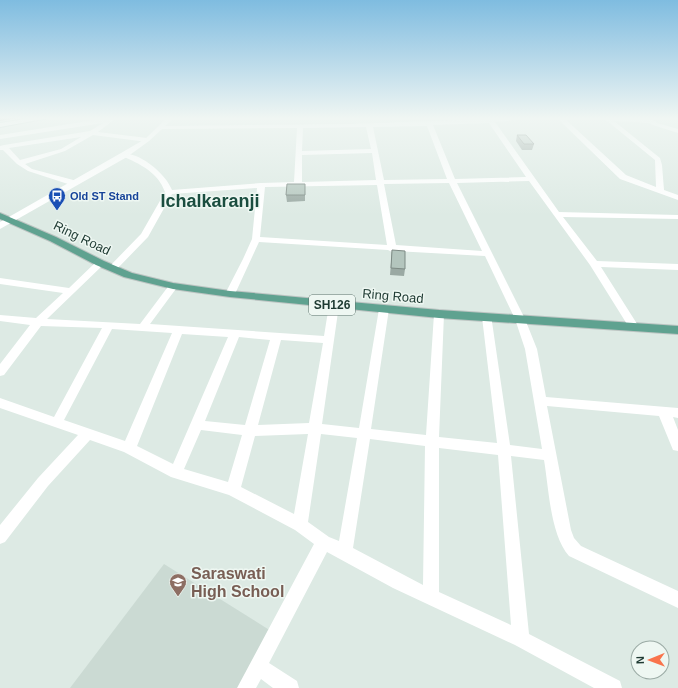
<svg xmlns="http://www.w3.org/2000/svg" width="678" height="688" font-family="Helvetica,sans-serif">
<rect width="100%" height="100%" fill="#ddeae4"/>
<path fill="#cbdad3" d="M164,564L271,631L238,688H70Z"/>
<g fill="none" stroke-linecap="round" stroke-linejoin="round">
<g stroke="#b0cac0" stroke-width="2">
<path id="secondary" d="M31,118H49L0,127V123Z"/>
</g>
<g stroke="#bcc4c2" stroke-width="2">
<path id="primary" d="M0,213L56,237L104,261L132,273L173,283L230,291L439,310L678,326V334L439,318L230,297L173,289L124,277L96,265L50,241L0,219Z"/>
</g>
<path fill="#fff" fill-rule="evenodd" d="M107,118H116L98,132L147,138L150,140L147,142L93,135L65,151L25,164L32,169L77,181V185H71L28,171L17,164L3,150H0V146L4,145L90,131L103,123L0,139V135ZM81,137L61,149L20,160L9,148Z
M486,118H540L495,122L559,212L678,215V219L563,217L597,261L678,264V270L601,267L639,327L638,329H630L590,265L529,181L457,183L525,319L537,349L546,397L678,408V418L673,417L678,430V451L673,450L659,416L547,406L571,530L574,538L581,546L678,591V608L569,556C550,534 549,489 544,460L511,456L529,634L620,681L622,688H594L515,645L393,588L327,552L269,663L297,681L299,688H273L261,679L256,688H237L314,544L295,530L229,495L171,477L124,452L90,440L48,486L5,542L0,544V525L38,478L78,435L0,408V398L54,417L102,328L41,326L4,375L0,376V364L30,325L0,321V315L36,318L63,293L0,284V278L69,288L97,261H103L105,263L103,265L47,319L140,324L170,284L173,283L178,286L150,324L324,336L329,305L334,302L338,303L339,305L322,424L359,428L379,309L384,306L389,309L371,429L426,435L434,314L439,311L444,314L439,437L497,443L482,317L487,314L491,315L510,445L542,449L525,349L515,319L485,256L395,251L392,252L388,250L259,242L235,294L233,296H227L225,294L243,259L252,239L257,188L172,194L148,237L116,270H110L108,268L141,234L165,192C158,172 140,164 122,156V154C139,151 166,174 172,190L261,183L294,182L297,128L162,129L160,128V126L350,124L487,119ZM489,123L526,177L455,179L433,125ZM427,126L447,179L384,180L373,127ZM366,127L371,149L302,151L303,128ZM372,153L376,180L302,182V155ZM449,183L482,251L396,245L384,184ZM377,185L387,245L260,237L265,187ZM112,329L172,333L125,441L64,420ZM182,334L228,337L173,464L137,446ZM239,337L270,340L245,425L205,421ZM281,340L323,343L309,423L258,425ZM201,430L242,435L228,482L184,469ZM308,434L294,514L241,487L255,436ZM321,434L357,438L339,541L329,537L308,522ZM370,439L425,446L423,585L353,548ZM439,448L498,455L511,625L439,592Z
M557,118H564L626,175L656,187L655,160L606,120L592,118H651L657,123L678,129V133L653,125L649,123L614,121L660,158L662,165L664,190L678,195V200L620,179Z"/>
<path fill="#fff" fill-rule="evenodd" d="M167,118H174L149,141L127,157L0,229V222L121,153L145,139Z"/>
<use href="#secondary" fill="#fff" fill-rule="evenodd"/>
<use href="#primary" fill="#5fa290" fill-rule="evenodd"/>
</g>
<path fill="#9aa9a3" d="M517,135L534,144L532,150H522L516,141Z
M305,184V201L287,202L286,195Z
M392,250L405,269L404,276L390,275Z"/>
<path fill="#7d8a84" d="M0,118H18L0,121Z"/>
<path fill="#b3c5bd" stroke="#7d8a84" d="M517,135H526L534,144H524Z
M287,184H305V195H286Z
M392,250L405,251V269L391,268Z"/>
<linearGradient id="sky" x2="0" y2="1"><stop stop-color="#7fbce0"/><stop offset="0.55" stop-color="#f0f6f3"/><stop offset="1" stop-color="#f0f6f3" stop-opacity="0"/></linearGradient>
<rect width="678" height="215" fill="url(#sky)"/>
<defs>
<g id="bus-pin" transform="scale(0.9)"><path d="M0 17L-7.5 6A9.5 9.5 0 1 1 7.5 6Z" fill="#1a4fb4" stroke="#eef7f2"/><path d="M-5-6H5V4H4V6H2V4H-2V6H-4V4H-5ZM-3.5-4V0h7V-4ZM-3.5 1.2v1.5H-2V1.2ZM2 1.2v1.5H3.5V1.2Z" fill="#fff"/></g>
<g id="school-pin" transform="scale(0.9)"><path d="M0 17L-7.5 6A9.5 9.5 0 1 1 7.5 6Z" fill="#8d6e63" stroke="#eef7f2"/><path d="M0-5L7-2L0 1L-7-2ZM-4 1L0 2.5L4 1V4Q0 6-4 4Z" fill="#fff"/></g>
</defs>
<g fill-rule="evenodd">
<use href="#bus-pin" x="57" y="196"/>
<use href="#school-pin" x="178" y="582"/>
</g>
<g text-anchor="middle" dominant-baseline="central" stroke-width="3" stroke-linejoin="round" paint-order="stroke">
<g font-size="11" font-weight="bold" fill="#164399" stroke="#eef7f2" text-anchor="start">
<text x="70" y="196">Old ST Stand</text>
</g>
<rect fill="#eef7f2" stroke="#5c736c" stroke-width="1" x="309" y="295" width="46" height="20" rx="3"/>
<g font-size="12" font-weight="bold" fill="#1e3a32">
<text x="332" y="305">SH126</text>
</g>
<g font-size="13" fill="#1e3a32" stroke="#eef7f2">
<text transform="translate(82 238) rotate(26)">Ring Road</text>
<text transform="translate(393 296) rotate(5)">Ring Road</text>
</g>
<g font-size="16" font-weight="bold" fill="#785e54" stroke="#eef7f2" text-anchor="start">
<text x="191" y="573">Saraswati<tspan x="191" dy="18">High School</tspan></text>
</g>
<g font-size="18" font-weight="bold" fill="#1a4d3f" stroke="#eef7f2">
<text x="210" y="201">Ichalkaranji</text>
</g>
</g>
<g transform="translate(650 660) rotate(269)"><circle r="19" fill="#eef7f2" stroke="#9baba5"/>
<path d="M0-3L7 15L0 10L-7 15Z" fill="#f9744c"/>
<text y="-6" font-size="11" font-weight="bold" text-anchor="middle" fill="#1e3a32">N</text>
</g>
</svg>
